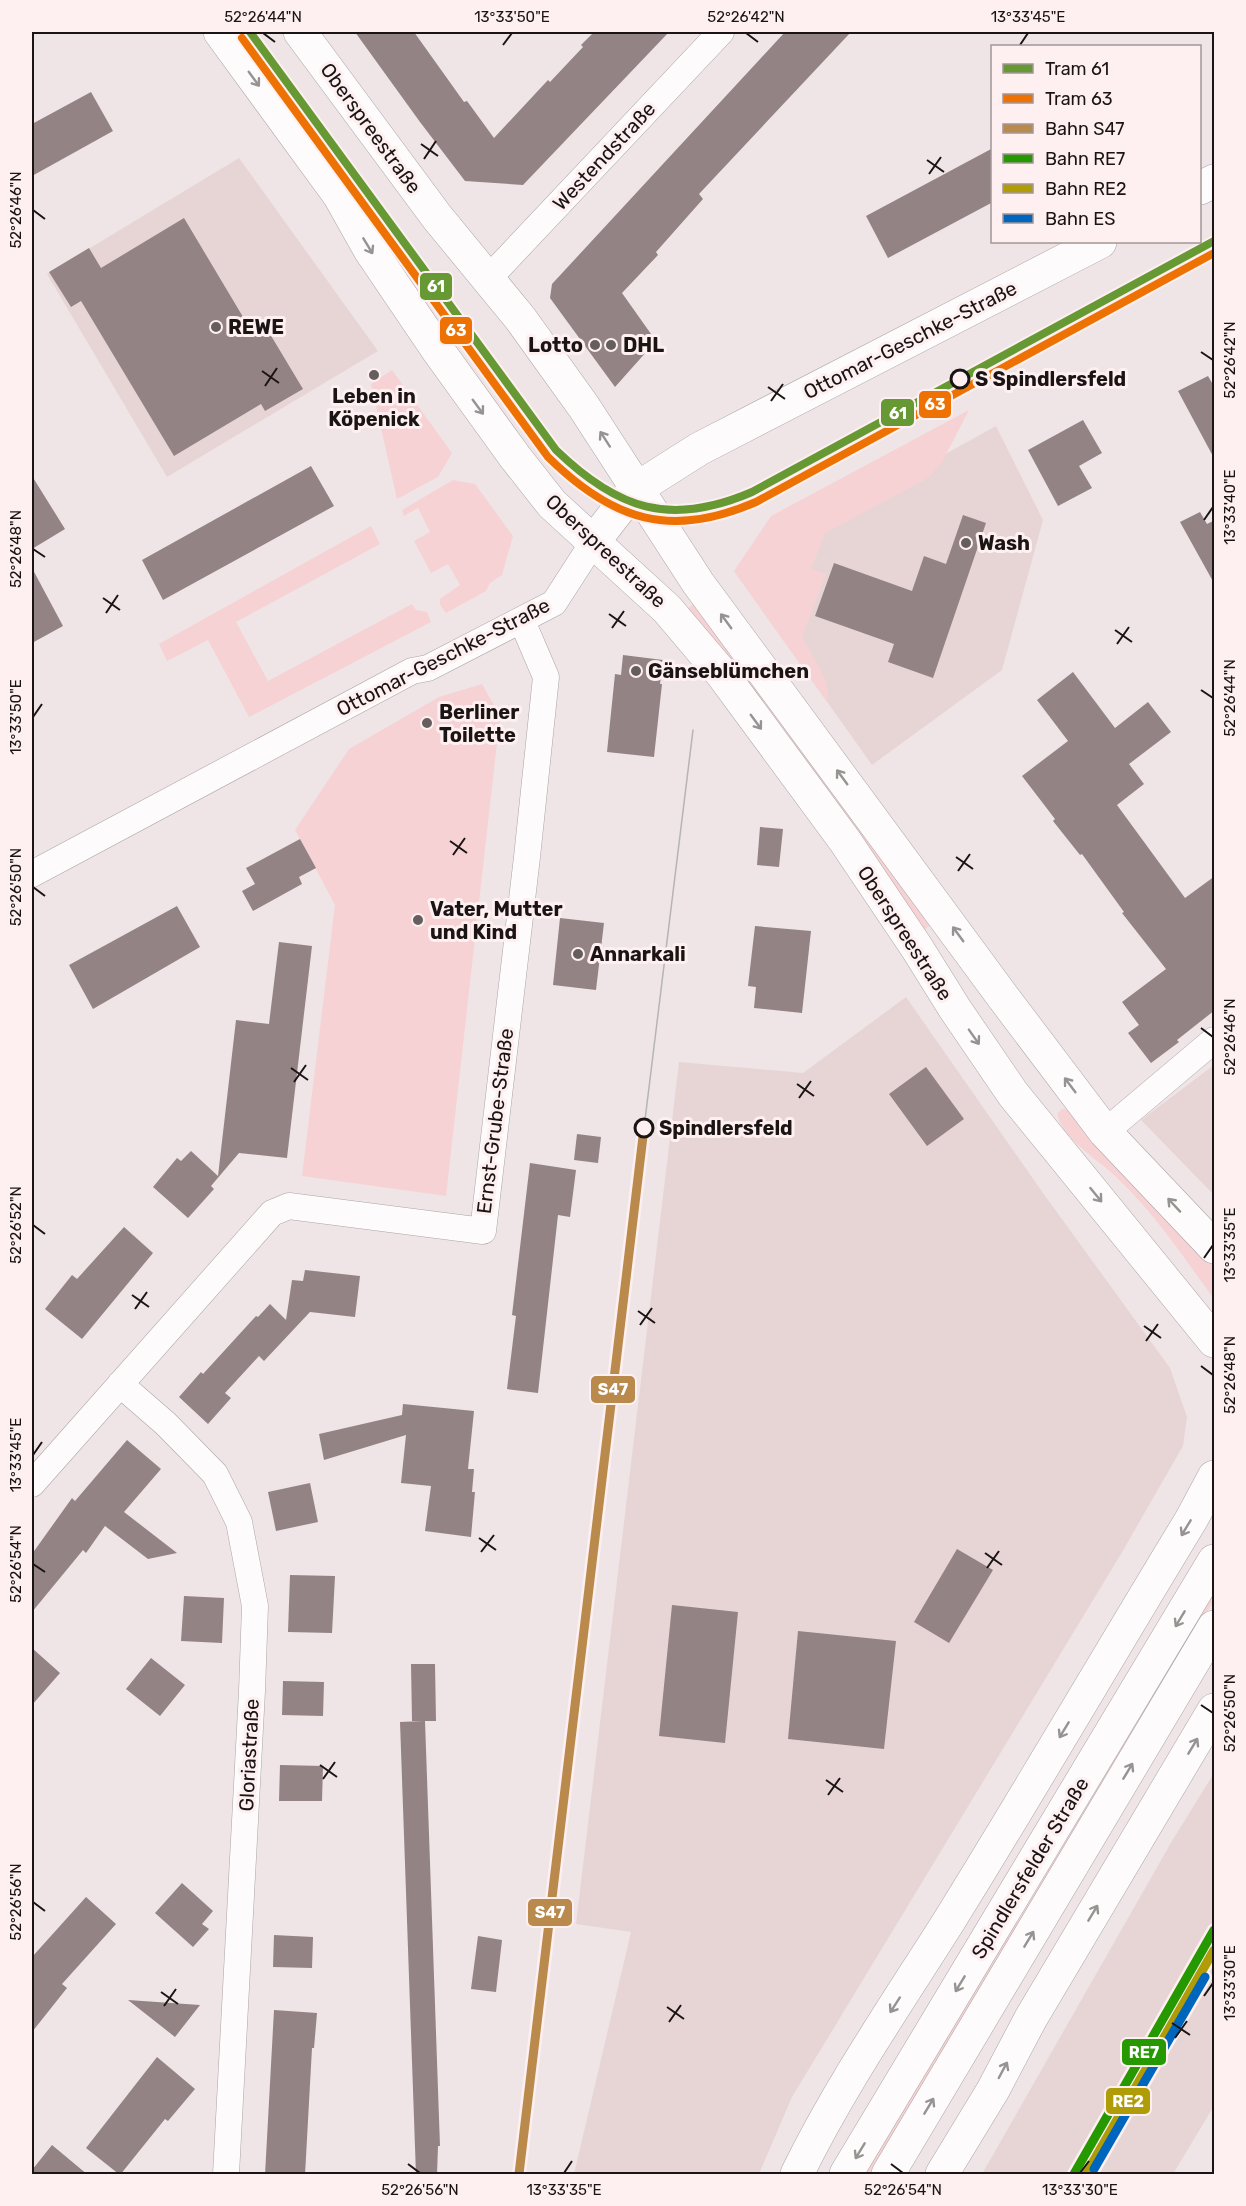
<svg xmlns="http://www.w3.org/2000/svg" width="1246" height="2206" font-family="Rubik,sans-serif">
<rect width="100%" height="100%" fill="#efe5e6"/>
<path fill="#e7d5d6" d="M239,158L378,351L167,477L47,274Z
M996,426L1043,520L1002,670L872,765L734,571Z
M906,997L1043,1193L1170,1368L1187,1417L1183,1446L1121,1554L792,2097L759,2174H574L631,1932L576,1924L679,1062L803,1073Z
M1214,1065V1195L1141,1120Z
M1214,1773V2106L1173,2174H982L1172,1841Z"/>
<path fill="#f6d2d4" d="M392,370L452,453L438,477L397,499L371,384Z
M969,410L942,462L928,478L825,533L811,569L826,574L802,637C811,655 833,682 827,702L734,571L771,516Z
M453,480L475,484L513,536L502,575L490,583L486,591L446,613L440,605V599L460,585L448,564L431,573L414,541L430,532L418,508L404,516L402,510Z
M371,526L380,544L236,622L268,681L412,604L416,610L427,612L431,622L249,717L208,640L167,661L159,644Z
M696,602L932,924L922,931L687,609Z
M482,684L500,716L446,1196L302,1176L335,905L295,830L349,749L439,697Z
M1062,1109L1070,1110L1213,1264L1214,1267V1299C1180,1252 1149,1205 1105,1167C1092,1157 1056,1130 1058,1113Z
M1214,1590V1600L870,2174H865Z"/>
<path fill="#938385" d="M355,32H414L464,102L467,101L494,138L548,80L550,82L583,47L581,45L594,32H669L523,185L465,181L420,122Z
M785,32H851L699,194L703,199L656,252L658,255L622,293L656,341L615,387L550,298L552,284Z
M91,92L113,131L32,176V124Z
M993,148V202L888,258L866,216Z
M184,218L252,332L264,324L303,389L265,411L261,404L174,456L81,301L71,307L49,272L89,248L101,268Z
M1208,376L1215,388V460L1178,391Z
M1083,420L1102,453L1079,466L1092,488L1058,506L1028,450Z
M311,466L334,506L163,600L142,560Z
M32,476L65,529L32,549Z
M1200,512L1207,524L1215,520V585L1180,522Z
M963,515L986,523L933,678L888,662L894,644L815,616L834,563L912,591L924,556L946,564Z
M32,568L63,626L32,643Z
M623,655L663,660L660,684H662L654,757L607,752L615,674L621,675Z
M1073,672L1115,728L1148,702L1171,732L1129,764L1144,784L1117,805L1185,898L1215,876V1010L1177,1040L1179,1042L1151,1063L1128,1033L1139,1025L1122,1002L1166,969L1122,913L1124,912L1082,854L1080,855L1053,821L1055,819L1022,776L1068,741L1037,700Z
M760,827L783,829L779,867L757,865Z
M300,839L316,868L299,877L302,884L253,911L242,891L255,884L246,868Z
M177,906L200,947L93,1009L69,965Z
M560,918L604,923L596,990L553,985Z
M755,926L811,931L802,1013L754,1008L756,987L748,986Z
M279,942L312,946L287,1158L239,1153L211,1186L214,1189L188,1218L153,1187L177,1158L181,1161L191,1151L218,1176L236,1020L269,1024Z
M926,1067L964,1119L927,1146L889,1094Z
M577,1134L601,1137L598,1163L574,1160Z
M530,1163L576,1170L570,1217L558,1215L538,1393L507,1389L516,1316L512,1315Z
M124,1227L153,1253L82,1339L45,1309L72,1275L77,1279Z
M305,1270L360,1276L355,1317L310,1312L264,1361L259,1356L225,1393L231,1398L208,1424L179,1397L201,1372L203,1374L256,1316L258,1317L270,1304L286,1320L292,1280L303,1281Z
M403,1404L474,1411L468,1469H474L472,1492H475L471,1537L425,1531L431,1486L401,1483L406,1435L324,1460L319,1434L402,1415Z
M127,1440L161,1469L124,1512L177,1553L148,1559L105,1526L86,1553L83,1550L32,1612V1554L72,1498L75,1501Z
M310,1483L318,1522L276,1531L268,1492Z
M957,1549L993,1570L949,1643L914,1622Z
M290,1575L335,1576L332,1633L288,1632Z
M184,1596L224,1598L222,1643L181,1641Z
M672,1605L738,1612L725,1743L659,1736Z
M798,1631L896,1641L884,1749L788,1739Z
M32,1648L60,1673L32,1705Z
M151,1658L185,1685L160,1716L126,1689Z
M411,1664H435L436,1721H425L440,2146H438L437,2175H416L400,1722L423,1721H412Z
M283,1681L324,1682L323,1716L282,1715Z
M280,1765L323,1766L322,1801H279Z
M182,1883L213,1911L202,1924L209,1929L193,1947L155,1913Z
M86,1897L116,1924L62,1984L67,1988L32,2032V1957Z
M274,1935L313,1937L312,1968L273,1967Z
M478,1936L502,1940L496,1992L471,1989Z
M128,2000L200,2005L175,2037Z
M274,2010L317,2013L314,2048H312L305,2175H265Z
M157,2057L195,2089L168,2121L165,2119L120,2175L86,2148Z
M52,2145L88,2175H32V2170Z"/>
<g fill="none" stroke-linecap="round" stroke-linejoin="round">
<g stroke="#aca4a5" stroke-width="27">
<path id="street" d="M487,280L721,32
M32,874L412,671L428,668L554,603L594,541
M1105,1132L1214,1040
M120,1384L166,1424L215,1474L239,1522L255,1606L252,1691L226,2174
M32,1484L272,1213L289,1206L483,1231L527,857L546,677L522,621"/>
</g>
<g stroke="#aca4a5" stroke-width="34">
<path id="secondary" d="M220,32L339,195L370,250L437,349L515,457L552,504L667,609L722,674L845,841L917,948L955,1009L1013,1094L1214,1341
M300,32L437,217L520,318L584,407L698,583L1003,997L1105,1132L1214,1247
M1200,188L1214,181
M594,541L625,501L636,489L699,449L1100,242"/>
</g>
<g stroke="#aca4a5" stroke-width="34">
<path id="highway" d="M797,2174C840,2086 896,2005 949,1921C1031,1789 1110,1653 1191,1520L1214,1477
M846,2174L1214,1561
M888,2174L1214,1627
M942,2174L993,2090L1031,2018L1214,1710"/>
</g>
<use href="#street" stroke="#fdfbfb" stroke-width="26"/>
<use href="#secondary" stroke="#fdfbfb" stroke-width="33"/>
<use href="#highway" stroke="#fdfbfb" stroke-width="33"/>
<path stroke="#b6b4b4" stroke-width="1.5" d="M644,1128L693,730"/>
<g stroke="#feeff0" stroke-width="14">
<path id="rail-1" d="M519,2174L644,1128"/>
</g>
<g stroke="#feeff0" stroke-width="14">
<path id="rail-2" d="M1074,2174L1214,1930"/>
</g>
<g stroke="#feeff0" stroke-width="14">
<path id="rail-3" d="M1086,2174L1214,1950"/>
</g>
<g stroke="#feeff0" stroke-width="14">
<path id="rail-4" d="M1094,2169L1205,1977"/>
</g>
<use href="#rail-1" stroke="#ba8a4d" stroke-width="9"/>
<use href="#rail-2" stroke="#269900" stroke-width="9"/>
<use href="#rail-3" stroke="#af9c07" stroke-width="9"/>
<use href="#rail-4" stroke="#0065bd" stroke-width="9"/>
<g stroke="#feeff0" stroke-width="12">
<path id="tram-1" d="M250,32L556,450C618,510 671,527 752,492L1214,241"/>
</g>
<g stroke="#feeff0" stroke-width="12">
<path id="tram-2" d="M242,38L548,457C613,521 671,539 756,502L1214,253"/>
</g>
<use href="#tram-1" stroke="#693" stroke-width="8"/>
<use href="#tram-2" stroke="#ee7203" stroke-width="8"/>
</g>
<defs><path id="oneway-shaft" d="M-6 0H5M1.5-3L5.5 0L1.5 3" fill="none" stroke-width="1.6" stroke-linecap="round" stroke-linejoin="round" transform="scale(1.5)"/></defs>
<g stroke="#979393">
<use href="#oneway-shaft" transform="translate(254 79) rotate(54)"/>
<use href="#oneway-shaft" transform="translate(368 246) rotate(59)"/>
<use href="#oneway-shaft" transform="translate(478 407) rotate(54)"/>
<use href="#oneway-shaft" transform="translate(605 439) rotate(-123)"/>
<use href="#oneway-shaft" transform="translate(726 621) rotate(-126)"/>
<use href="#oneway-shaft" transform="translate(756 722) rotate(54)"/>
<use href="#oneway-shaft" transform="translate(842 777) rotate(-126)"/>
<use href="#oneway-shaft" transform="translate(958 934) rotate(-126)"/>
<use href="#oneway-shaft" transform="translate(974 1037) rotate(55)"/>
<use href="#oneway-shaft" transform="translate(1070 1085) rotate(-127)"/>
<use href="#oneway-shaft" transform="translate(1096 1195) rotate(51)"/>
<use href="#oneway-shaft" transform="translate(1174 1205) rotate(-133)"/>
<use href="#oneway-shaft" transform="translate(1186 1528) rotate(121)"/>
<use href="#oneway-shaft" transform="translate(1180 1619) rotate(121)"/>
<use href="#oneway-shaft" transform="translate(1064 1730) rotate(121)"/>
<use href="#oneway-shaft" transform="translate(1193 1746) rotate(-59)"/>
<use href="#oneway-shaft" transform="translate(1128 1771) rotate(-59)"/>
<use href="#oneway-shaft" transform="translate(1093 1913) rotate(-59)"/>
<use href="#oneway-shaft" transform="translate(1029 1939) rotate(-59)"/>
<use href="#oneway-shaft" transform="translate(960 1984) rotate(121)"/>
<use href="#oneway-shaft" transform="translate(895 2005) rotate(123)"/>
<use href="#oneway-shaft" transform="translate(1003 2070) rotate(-62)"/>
<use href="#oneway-shaft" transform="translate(929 2106) rotate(-59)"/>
<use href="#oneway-shaft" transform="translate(860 2151) rotate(121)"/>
</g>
<path fill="none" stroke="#1a1414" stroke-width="2" d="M263,33L275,42M746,33L758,42M503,45L512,33M1020,45L1028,33M421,144L438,156M424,159L436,141M927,160L944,172M929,174L941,157M33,210L45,219M1201,352L1213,360M262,371L279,383M265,386L277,368M768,387L785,399M771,401L783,384M1204,520L1213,507M33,549L45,557M103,598L120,610M106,613L118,595M609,614L626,626M612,628L624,611M1115,630L1132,642M1117,644L1129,627M1201,690L1213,698M33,717L42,704M450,841L467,853M453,855L465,838M956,857L973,869M958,871L970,854M33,887L45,896M1201,1028L1213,1037M291,1068L308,1080M294,1082L306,1065M797,1084L814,1096M799,1098L811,1081M33,1225L45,1234M1204,1258L1213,1245M132,1295L149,1307M135,1309L147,1292M638,1311L655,1323M640,1325L652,1308M1144,1326L1161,1338M1146,1341L1158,1324M1201,1366L1213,1375M33,1455L42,1442M479,1538L496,1550M481,1552L494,1535M985,1553L1002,1565M33,1564L45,1572M987,1568L999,1551M1201,1705L1213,1713M320,1765L337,1777M323,1779L335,1762M826,1780L843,1792M828,1795L840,1778M33,1902L45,1911M161,1992L178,2004M1204,1996L1213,1983M164,2006L176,1989M667,2007L684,2019M669,2022L681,2005M1172,2023L1190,2035M1175,2038L1187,2021M408,2164L420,2173M891,2164L903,2173M564,2173L572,2161M1080,2173L1089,2161"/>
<g fill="#655d5e" stroke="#feeff0" stroke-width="2">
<circle cx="216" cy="327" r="6"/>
<circle cx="595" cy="345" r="6"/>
<circle cx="611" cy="345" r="6"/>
<circle cx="374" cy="375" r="6"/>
<circle cx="966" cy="543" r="6"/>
<circle cx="636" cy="671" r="6"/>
<circle cx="427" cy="723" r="6"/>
<circle cx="418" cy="920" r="6"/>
<circle cx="578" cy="954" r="6"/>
</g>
<g fill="#feeff0" stroke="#1a1414" stroke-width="3">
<circle cx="960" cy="379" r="9"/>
<circle cx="644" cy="1128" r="9"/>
</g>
<g text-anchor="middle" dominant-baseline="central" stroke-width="6" stroke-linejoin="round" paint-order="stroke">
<g font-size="20" fill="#1a1414" stroke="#feeff0">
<text transform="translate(371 128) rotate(54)">Oberspreestraße</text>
<text transform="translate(604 156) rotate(-47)">Westendstraße</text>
<text transform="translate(910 340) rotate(-27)">Ottomar-Geschke-Straße</text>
<text transform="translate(606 551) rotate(43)">Oberspreestraße</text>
<text transform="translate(443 657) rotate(-27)">Ottomar-Geschke-Straße</text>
<text transform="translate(905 933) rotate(57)">Oberspreestraße</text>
<text transform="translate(495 1121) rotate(-83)">Ernst-Grube-Straße</text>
<text transform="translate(249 1755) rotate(-87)">Gloriastraße</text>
<text transform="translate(1030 1868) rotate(-59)">Spindlersfelder Straße</text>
</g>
<g font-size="20" font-weight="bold" fill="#1a1414" stroke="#feeff0" text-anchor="start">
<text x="228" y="327">REWE</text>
<text x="583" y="345" text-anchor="end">Lotto</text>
<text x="623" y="345">DHL</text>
<text x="374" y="396" text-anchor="middle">Leben in<tspan x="374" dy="23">Köpenick</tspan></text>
<text x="978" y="543">Wash</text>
<text x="648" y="671">Gänseblümchen</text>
<text x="439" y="712">Berliner<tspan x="439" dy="23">Toilette</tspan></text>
<text x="430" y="909">Vater, Mutter<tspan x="430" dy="23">und Kind</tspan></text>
<text x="590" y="954">Annarkali</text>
</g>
<g font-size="20" font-weight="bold" fill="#1a1414" stroke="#feeff0" text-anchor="start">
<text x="975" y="379">S Spindlersfeld</text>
<text x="659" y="1128">Spindlersfeld</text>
</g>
</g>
<g stroke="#feeff0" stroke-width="2">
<rect x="419" y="272" width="34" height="29" rx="6" fill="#693"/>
<rect x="439" y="316" width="34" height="29" rx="6" fill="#ee7203"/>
<rect x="918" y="390" width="34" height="29" rx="6" fill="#ee7203"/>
<rect x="880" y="398" width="35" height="29" rx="6" fill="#693"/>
<rect x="590" y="1375" width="46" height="29" rx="6" fill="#ba8a4d"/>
<rect x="527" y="1898" width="46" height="29" rx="6" fill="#ba8a4d"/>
<rect x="1121" y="2038" width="46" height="28" rx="6" fill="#269900"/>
<rect x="1105" y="2087" width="46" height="28" rx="6" fill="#af9c07"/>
</g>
<g font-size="16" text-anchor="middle" font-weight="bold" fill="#fff">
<text x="436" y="292">61</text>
<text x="456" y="336">63</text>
<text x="935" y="410">63</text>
<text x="898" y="419">61</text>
<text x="613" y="1395">S47</text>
<text x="550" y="1918">S47</text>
<text x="1144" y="2058">RE7</text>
<text x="1128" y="2107">RE2</text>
</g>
<rect width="1246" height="2206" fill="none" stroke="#feeff0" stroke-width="66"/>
<rect x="991" y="45" width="210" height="198" fill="#feeff0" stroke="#a39798" stroke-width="1.5"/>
<rect x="1003" y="64" width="30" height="9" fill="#669933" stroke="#a39798" stroke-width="1.5"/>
<text x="1045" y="75" font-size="18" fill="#1a1414">Tram 61</text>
<rect x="1003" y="94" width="30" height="9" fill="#ee7203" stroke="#a39798" stroke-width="1.5"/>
<text x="1045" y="105" font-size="18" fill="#1a1414">Tram 63</text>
<rect x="1003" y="124" width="30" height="9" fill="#ba8a4d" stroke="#a39798" stroke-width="1.5"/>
<text x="1045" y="135" font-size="18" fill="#1a1414">Bahn S47</text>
<rect x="1003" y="154" width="30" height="9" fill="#269900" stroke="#a39798" stroke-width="1.5"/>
<text x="1045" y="165" font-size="18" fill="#1a1414">Bahn RE7</text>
<rect x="1003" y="184" width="30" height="9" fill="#af9c07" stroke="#a39798" stroke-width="1.5"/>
<text x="1045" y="195" font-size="18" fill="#1a1414">Bahn RE2</text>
<rect x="1003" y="214" width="30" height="9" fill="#0065bd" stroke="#a39798" stroke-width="1.5"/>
<text x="1045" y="225" font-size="18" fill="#1a1414">Bahn ES</text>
<rect x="33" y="33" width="1180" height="2140" fill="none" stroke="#1a1414" stroke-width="2"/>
<g font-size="15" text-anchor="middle" fill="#1a1414">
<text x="263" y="22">52°26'44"N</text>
<text x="512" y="22">13°33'50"E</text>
<text x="746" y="22">52°26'42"N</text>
<text x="1028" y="22">13°33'45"E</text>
<text transform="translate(16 210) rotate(-90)" y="5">52°26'46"N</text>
<text transform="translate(1230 360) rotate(-90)" y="5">52°26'42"N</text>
<text transform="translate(1230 507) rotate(-90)" y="5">13°33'40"E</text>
<text transform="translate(16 549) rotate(-90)" y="5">52°26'48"N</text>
<text transform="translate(1230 698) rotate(-90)" y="5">52°26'44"N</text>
<text transform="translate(16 717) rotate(-90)" y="5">13°33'50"E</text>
<text transform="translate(16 887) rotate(-90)" y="5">52°26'50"N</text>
<text transform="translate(1230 1037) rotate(-90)" y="5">52°26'46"N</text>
<text transform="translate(16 1225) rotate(-90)" y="5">52°26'52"N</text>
<text transform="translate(1230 1245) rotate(-90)" y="5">13°33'35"E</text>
<text transform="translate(1230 1375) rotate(-90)" y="5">52°26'48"N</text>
<text transform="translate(16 1455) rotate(-90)" y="5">13°33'45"E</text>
<text transform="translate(16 1564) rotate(-90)" y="5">52°26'54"N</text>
<text transform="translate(1230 1713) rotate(-90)" y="5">52°26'50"N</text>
<text transform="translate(16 1902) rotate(-90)" y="5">52°26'56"N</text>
<text transform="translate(1230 1983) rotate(-90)" y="5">13°33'30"E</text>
<text x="420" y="2195">52°26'56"N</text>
<text x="564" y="2195">13°33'35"E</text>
<text x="903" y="2195">52°26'54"N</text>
<text x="1080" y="2195">13°33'30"E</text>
</g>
</svg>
